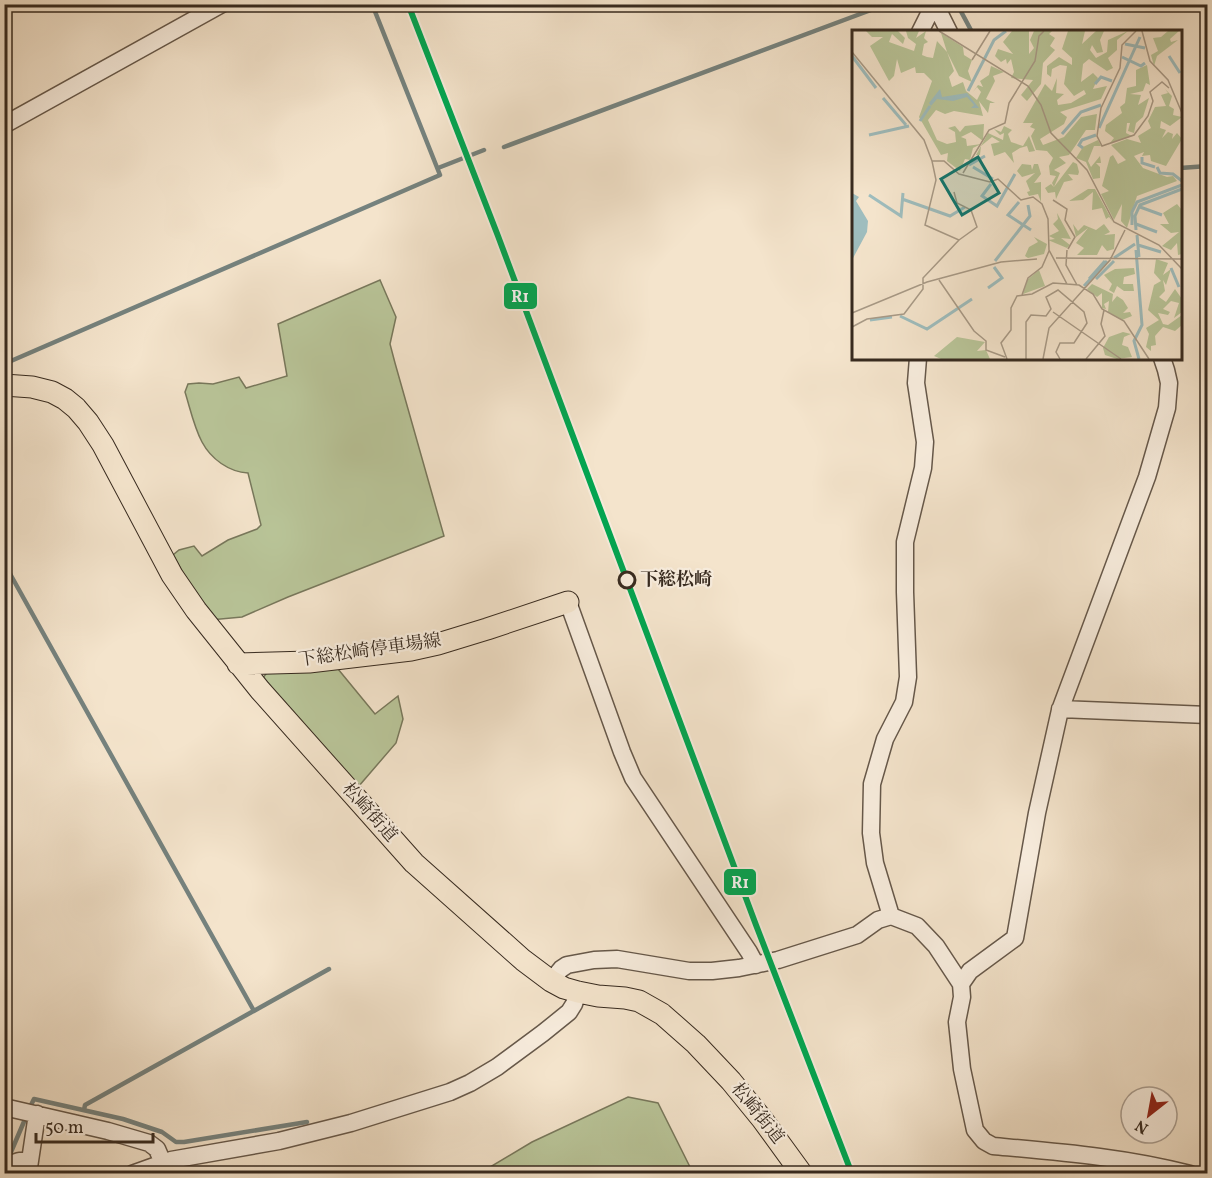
<svg xmlns="http://www.w3.org/2000/svg" width="1212" height="1178" font-family="Vollkorn,'Noto Serif JP',serif">
<rect width="100%" height="100%" fill="#f4e4cc"/>
<filter id="stains"><feTurbulence type="fractalNoise" baseFrequency=".00333" numOctaves="4"/><feColorMatrix values="0 0 0 0 .2 0 0 0 0 .09 0 0 0 0 .02 0 0 0 .5 -.17"/></filter>
<radialGradient id="worn" r=".72"><stop offset=".6" stop-color="#630" stop-opacity="0"/><stop offset="1" stop-color="#630" stop-opacity=".3"/></radialGradient>
<path fill="#b9c599" stroke="#78785c" stroke-width="1.5" d="M380,280L396,317L390,344L395,363L444,536L288,597L242,617L210,620L173,555L179,550L194,546L202,556L228,540L257,529L261,525L248,473C229,472 211,459 202,442C194,427 190,408 185,392L188,384L199,383L213,384L239,377L246,388L287,376L278,324Z
M338,669L375,714L398,696L403,719L396,743L358,787L262,679L269,670Z
M628,1097L658,1103L693,1173H480L532,1142Z"/>
<g fill="none" stroke-linecap="round" stroke-linejoin="round">
<path stroke="#75827e" stroke-width="4.5" d="M957,4L972,32
M504,147L887,4
M438,168L484,150
M1180,168L1208,166
M4,364L440,175L372,4
M4,563L254,1011
M29,1109L34,1099L123,1119L162,1132L176,1142H184L307,1122
M84,1110L85,1105L329,969
M4,1154L11,1152L26,1117"/>
<g stroke="#66584a" stroke-width="19">
<path id="minor" d="M935,4L949,32
M920,32L934,4
M4,125L222,4
M568,602L622,752L633,778L749,952L756,965
M1060,709L1208,715
M891,916L875,863L871,833L872,784L885,739L904,702L908,677L905,592V542L923,468L925,442L916,383L918,358
M551,981L561,969L567,965L594,960L617,959L689,971H712L739,968L778,960L857,935L878,920L891,916L917,926L936,946L961,984L962,997L957,1022L962,1069L975,1130L984,1141L993,1146C1059,1152 1125,1157 1190,1174
M961,984L970,971L1015,938L1037,813L1060,710L1147,477L1167,408L1169,383L1166,370L1162,358
M4,1107L108,1131L149,1143L157,1149L163,1163
M4,1166L19,1161H29
M28,1174L37,1114
M132,1174L171,1160L279,1141L351,1123L450,1092L470,1083L497,1067L543,1033L569,1012L574,1004L578,992"/>
</g>
<g stroke="#372a1f" stroke-width="23">
<path id="major" d="M4,385L32,387L52,392L65,399L76,408L88,422L103,445L172,575L196,610L260,690L414,863L523,960L551,981L564,988L578,992L598,996L625,998L639,1001L662,1014L696,1044L731,1081L762,1119L802,1174
M238,664L309,662L411,650L438,644L487,629L568,602"/>
</g>
<use href="#minor" stroke="#f8edde" stroke-width="16"/>
<use href="#major" stroke="#f4e4cc" stroke-width="21"/>
<g stroke="#f8edde" stroke-width="10">
<path id="rail-1" d="M408,4L498,236L756,925L852,1174"/>
</g>
<use href="#rail-1" stroke="#00a651" stroke-width="6"/>
</g>
<circle fill="#f8edde" stroke="#372a1f" stroke-width="3" cx="627" cy="580" r="8"/>
<g text-anchor="middle" dominant-baseline="central" stroke-width="4.5" stroke-linejoin="round" paint-order="stroke">
<g font-size="18" font-weight="bold" fill="#372a1f" stroke="#f8edde" text-anchor="start">
<text x="640" y="580">下総松崎</text>
</g>
<g font-size="18" fill="#372a1f" stroke="#f8edde">
<text transform="translate(370 651) rotate(-8)">下総松崎停車場線</text>
<text transform="translate(369 813) rotate(48)">松崎街道</text>
<text transform="translate(757 1114) rotate(51)">松崎街道</text>
</g>
</g>
<g transform="translate(852 30)">
<rect width="330" height="330" fill="#f4e4cc"/>
<path d="M14,1H46L53,8L51,14L40,4L37,12L62,21L64,14L56,8L54,1H67L64,8L74,1L72,8L76,12L72,14L70,25L75,27L81,28L85,11L95,22L89,3L111,17L112,25L120,30L116,41L120,52L107,46L95,22L102,41L97,47L100,57L111,52L114,61L125,70L129,62L125,57L121,62L126,55L131,57L128,51L137,45L139,36L152,42L141,46L143,51L134,69L143,73H138L136,83L127,71L131,86L102,81L93,84L84,80L76,90L85,110L95,114L104,112L103,102L96,98L103,96L108,102L113,96L132,94L131,111L119,102L109,107L114,109L115,116L129,114L121,118L118,130L113,129L108,141L95,131L96,123L89,125L67,87L80,51L72,43H64L63,37L49,43L45,29L42,46L37,51L18,16L31,7H20ZM160,1H177V24L182,18L178,10L182,1H200L197,4L203,8L198,16L203,20L191,33L189,54L175,71L169,65L181,50L159,48L162,42L159,29L155,34L154,29L149,32L143,26L146,19L161,24L151,12ZM216,1H233L230,14L244,1H252L248,10L251,22L245,23L240,15L238,20L244,28L255,22L256,10L276,1L265,10V20L256,28L261,38L255,41L237,29L231,34L229,52L241,43L246,48L241,59L255,56L249,69L208,82L215,87L212,94L188,109L191,115L212,107L229,87L245,84L243,100H234L217,125L207,127L214,133L202,140L208,143L202,157L221,132L225,134L227,142L226,145L216,144L221,150L212,152L204,169L203,162L196,163L193,158L199,154L202,157L200,153L204,146L198,145L197,136L201,128L195,121L184,120L179,106L183,99L178,97L181,93H171L193,54L200,61L205,48L204,63L212,64L205,70L206,75L219,73L234,64L232,60L222,66L212,54L215,36L208,35L200,39L199,47L195,44V36L207,27L220,35V28L210,19ZM316,1H327L318,9L319,12L326,10L305,26L302,36L299,25L306,21L301,8L309,7ZM295,35L298,55L294,53L291,61L278,64L289,65L286,75L297,68L291,87L284,93L282,103L276,101L278,93H275L274,103L280,106L258,113L262,108L253,101L254,95L270,83L268,77L273,73L275,58L284,56V40ZM313,59L320,66L317,76L322,79L321,85L330,87L318,96L309,91L308,98L314,100L310,108L316,102L321,104L320,109L325,103L330,109L314,136L299,131L298,125L290,126L292,122L282,126L291,138L315,147L321,146L325,151L285,166L275,198L269,191L270,174L262,190L249,164L257,161L250,156L258,127L261,125L266,134L274,130L259,115L275,109L289,113L286,106L299,98L296,91L303,77L314,76L309,65L316,63ZM152,96L160,100L156,104L159,112L171,116L177,106L183,121L177,122L175,116L168,118L160,123L162,133L153,122L142,126L139,114L148,112L140,107L129,116L128,125H124L136,103L151,110L152,103L148,105L142,99L149,102ZM246,110L249,116H242L236,131L239,137L248,126L249,133H244L248,137V148L241,149L234,132L224,128L231,117ZM170,134L179,135L180,140L182,134H186L189,144L182,153L189,152V172L186,164L177,166L175,162L178,161L174,151L183,143L170,147L165,141ZM236,159H243L261,192L257,187L254,189L250,178L240,180L241,162L231,170L217,171ZM325,174L330,180V224L326,225L325,213L319,220L310,216L327,202L319,203L308,194H317L311,183ZM205,183L219,209L209,208L218,215L215,218L196,210L203,209L197,206L207,201L201,194L206,189ZM221,194L226,201L232,195L244,200L252,194L258,202L252,205L263,204L262,219L255,221L250,215L245,225H225L232,218L224,213L236,198L224,207ZM182,207L195,214L192,224L176,228L173,226L177,217L186,212ZM304,229L316,233L311,245L319,239L314,255L311,250L313,261L307,267L314,272L323,259L330,269V282L322,288L327,273L319,271L311,279L318,282L316,285L306,283L311,294L316,295L330,285V295L323,301L311,297L303,306L304,315L299,316V321L294,317L297,304L294,298L307,290L296,280L302,255L309,251L302,243ZM282,238L283,244L272,247L271,254H281L282,261H272L265,256L262,263L257,260L260,254L252,245L263,239ZM187,240L193,256L171,264L175,250ZM240,254L261,264L260,272L265,266L271,270L276,278L271,283L278,282L280,286L270,290L256,282L257,271L252,274L254,279L250,278V263L245,267L235,259ZM271,302L279,304L272,307L270,315L276,317L280,327L265,329L253,325L251,318L257,307ZM105,307L133,312L125,321L134,320L138,329H89L82,326Z" fill="#b9c599"/>
<path d="M88,59L90,67L115,63L127,78H119L122,75L115,67L101,71L85,69L79,76L77,73ZM0,163L7,167L4,171L16,191L15,202L0,230Z" fill="#9ebdbe"/>
<path fill="none" stroke="#9ebdbe" stroke-width="3" d="M273,14L293,18M0,26L24,58M317,26L328,43M270,27L289,36L293,33M243,54L249,47L260,51M116,61L142,10L154,1M31,68L54,95M68,91L78,76M247,98L288,7M210,104L229,82L249,75M17,105L57,96M231,118L227,115L230,110L244,105M290,127V133L303,137M117,135L133,126M121,137L141,149M305,137L308,143L321,144L330,151M139,154L130,166L145,176L163,144M17,165L49,186L51,163M50,169L98,186L113,177M167,172L156,185L179,200M288,177L310,185M284,194L305,202M280,195V182L285,172L330,155M284,200L283,186L288,175L330,159M285,205L287,227M286,215L309,222M284,220L290,295L282,311L287,329M262,228L283,214M143,231L178,186L176,175M319,238L327,257M237,249L253,231M244,249L262,231M232,256L255,231M136,258L150,248L142,237M48,286L75,299L120,269M18,290L40,287"/>
<path fill="none" stroke="#a89a87" stroke-width="1.5" d="M87,1L176,56L189,75L199,103L235,140L262,192L307,215L330,239M284,1L270,15L268,38L249,78L245,106L250,116L282,105L296,86L301,71L298,62L310,52L317,58M290,1L298,31L316,50L330,83M0,22L72,110L80,131H92L107,144L138,152L146,149L169,170L181,167L190,174L196,189L197,220L215,254L227,255L241,264L250,279L272,291L297,329M120,30L138,1M111,143L137,100L153,93L157,73L183,31L187,6L192,1M102,162L105,173L119,180L125,197L107,210M201,170L215,179L213,190L223,207L216,219M215,220L214,235L225,255M204,228L330,229M87,250L122,301L134,311V320L153,327M170,265L176,248L190,237L197,221M201,282L269,329M0,283L75,252L149,232L185,229M0,297L15,289L52,284L71,259V248L107,210L73,195L84,150L80,131M155,329L149,313L159,300V278L165,266L180,264L201,253L215,254M174,329V292L179,285L194,286L199,279L194,267L206,260L232,282L235,293L222,313H208L204,322L208,329M191,329L197,298L258,230L273,200M234,329L253,306L249,294L252,280"/>
<path fill="#0f766e" fill-opacity="0.15" stroke="#0f766e" stroke-width="3" d="M126,127L147,163L110,185L89,149Z"/>
<rect width="330" height="330" fill="none" stroke="#372a1f" stroke-width="3"/>
</g>
<g stroke="#f8edde" stroke-width="2">
<rect x="503" y="282" width="35" height="28" rx="6" fill="#00a651"/>
<rect x="723" y="868" width="34" height="28" rx="6" fill="#00a651"/>
</g>
<g font-size="16" text-anchor="middle" font-weight="bold" fill="#fff">
<text x="520" y="302">R1</text>
<text x="740" y="888">R1</text>
</g>
<rect width="1212" height="1178" fill="none" stroke="#f4e4cc" stroke-width="24"/>
<rect x="6" y="6" width="1200" height="1166" fill="none" stroke="#372a1f" stroke-width="3"/>
<rect x="12" y="12" width="1188" height="1154" fill="none" stroke="#372a1f" stroke-width="1.5"/>
<g transform="translate(1149 1115) rotate(211)"><circle r="28" fill="#f8edde" stroke="#ab9f92" stroke-width="1.5"/>
<path d="M0-4.5L10 22L0 15L-10 22Z" fill="#8f2418"/>
<text y="-9" font-size="16" font-weight="bold" text-anchor="middle" fill="#372a1f">N</text>
</g>
<path d="M36 1133v9h117v-9" fill="none" stroke="#372a1f" stroke-width="3"/>
<text x="45" y="1133" font-size="18" fill="#372a1f" stroke="#f8edde" stroke-width="4.5" paint-order="stroke">50 m</text>
<rect width="100%" height="100%" filter="url(#stains)"/>
<rect width="100%" height="100%" fill="url(#worn)"/>
</svg>
